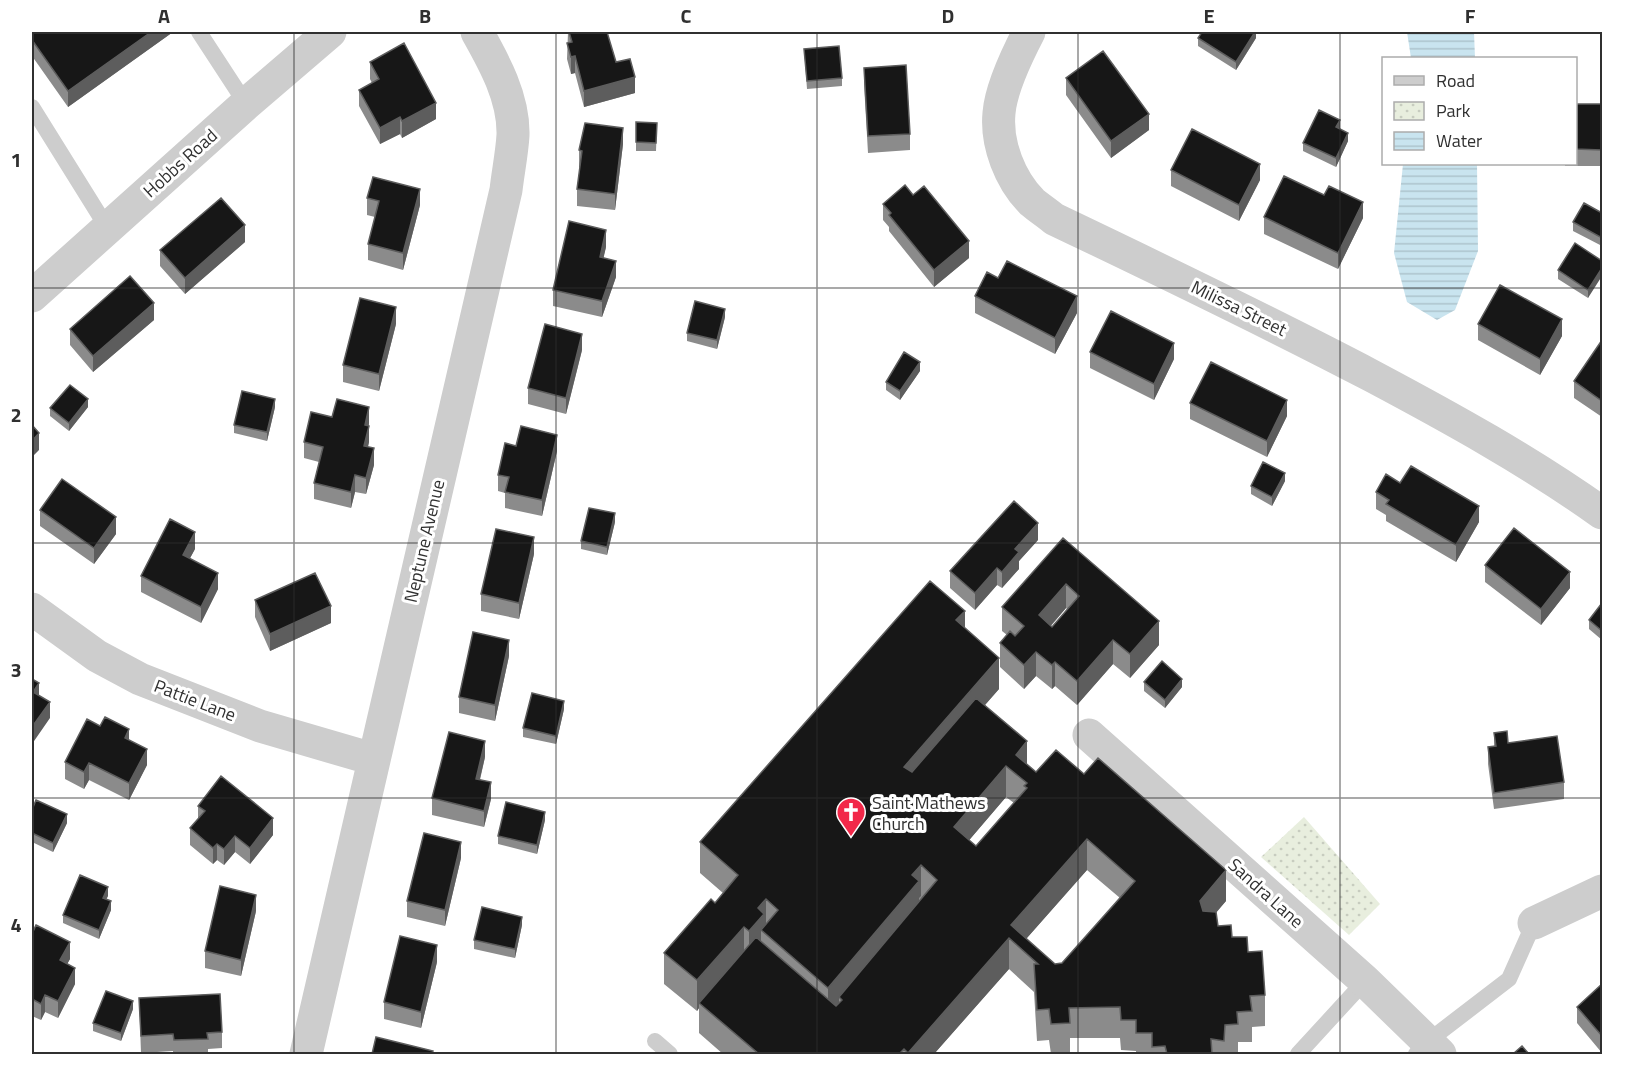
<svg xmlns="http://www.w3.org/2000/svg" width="1634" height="1086" font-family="'Titillium Web',sans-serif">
<defs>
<pattern id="park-dots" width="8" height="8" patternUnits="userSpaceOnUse" patternTransform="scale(1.5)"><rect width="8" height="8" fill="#e8eede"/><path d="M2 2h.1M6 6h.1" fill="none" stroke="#c7ccbf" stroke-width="1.8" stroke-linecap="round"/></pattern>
<pattern id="water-rules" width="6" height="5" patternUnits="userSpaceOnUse" patternTransform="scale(1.5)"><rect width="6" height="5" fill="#c9e4ef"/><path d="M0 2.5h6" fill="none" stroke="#adc4cd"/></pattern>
</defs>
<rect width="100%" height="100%" fill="#fff"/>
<path fill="url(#park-dots)" d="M1304,817L1380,904L1349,935L1261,857Z"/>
<path fill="url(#water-rules)" d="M1407,32H1474L1475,58H1411Z
M1403,164H1477L1478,251L1455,310L1437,320L1407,302L1394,253Z"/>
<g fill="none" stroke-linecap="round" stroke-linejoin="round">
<path stroke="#cdcdcd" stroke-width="16" d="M199,32L246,104
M32,107L108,229
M655,1041L670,1054
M1298,1054L1365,981
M1416,1054L1427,1042L1509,979L1534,923"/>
<path stroke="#cdcdcd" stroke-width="33" d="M1029,32C1017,55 1001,88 999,113C996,144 1010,180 1032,202C1039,208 1047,213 1054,219C1161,270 1267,321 1372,376C1451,418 1529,461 1602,513
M32,296L246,104L330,32
M32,609L97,656L140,679L260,726L373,759
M1089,735L1365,981L1440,1054
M1534,923L1602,891
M306,1054L506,190C508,172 512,153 513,135C514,98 494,62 477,32"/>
</g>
<path fill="#8b8b8b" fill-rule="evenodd" d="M32,32H173L68,107L32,56Z
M568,32H607L616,62L635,93L584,107L575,73L571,74L567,59Z
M1256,32V38L1236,70L1198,46V38Z
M804,49L842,78V86L807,89Z
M370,62L436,119L402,138L400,134L380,144L359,106V90L372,83L370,79Z
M864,68L910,134V150L868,153L864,84Z
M1066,78L1149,130L1111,158L1066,95Z
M1575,104H1602V166H1565V164H1575Z
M636,122L657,123L656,151H636Z
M1339,129L1348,141L1336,167L1303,151V143Z
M623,144L615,210L577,206V189L580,167H579V150Z
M1171,170L1260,180L1239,221L1171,186Z
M913,195L969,258L934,287L889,231V227L883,220V204Z
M367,198L420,205L403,270L368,260V244L375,217L367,215Z
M1602,213V246L1573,231V222Z
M1264,217L1363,218L1338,269L1264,234Z
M245,242L185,294L160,266V250Z
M606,247L603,258L616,277L602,317L553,306V290Z
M1602,261L1588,298L1558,279V270Z
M998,278L1077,313L1055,354L975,313V296Z
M725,317L717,349L687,341V333Z
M154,320L93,372L70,345V329Z
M396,324L379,391L343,382V365Z
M1478,324L1562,336L1540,375L1478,340Z
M1602,345V417L1574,398V381Z
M582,350L566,414L528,404V388Z
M1090,352L1174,359L1154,400L1090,368Z
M920,371L900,400L886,390V382Z
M1190,403L1287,416L1267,457L1190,419Z
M88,407L69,431L50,416V408Z
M275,407L267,441L234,433V425Z
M332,417L369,423V442L368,447L374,465L366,494L355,492L351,508L314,499V483L319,462L304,458V442Z
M516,446L557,451L542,516L505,508V493L498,491V475Z
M1285,481L1272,506L1251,494V486Z
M1400,483L1479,522L1456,562L1386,521V515L1376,509V492Z
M40,510L116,534L94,564L40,526Z
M615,522L607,555L581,549V541Z
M1063,538L1159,645L1130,678L1113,664L1077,705L1055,686L1052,689L1036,676L1024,689L1000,667V643L1007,635L1002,631V607ZM1066,608L1067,609L1052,627L1051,626Z
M1038,540L1019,561V569L1002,588L997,585L975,610L950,588V571Z
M195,549L190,558L218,589L201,623L141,592V576Z
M534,554L519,619L481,611V594Z
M1485,565L1570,588L1541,625L1485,582Z
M255,600L331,623L270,651L255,617Z
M1602,603V640L1589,629V620Z
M965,628L999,689L985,705L1027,765L1036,772L1226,901L1216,912L1218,926L1248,952L1265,995V1026L1252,1027V1042H1238V1054H1136V1051L1121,1050L1120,1038H1070V1053L1051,1054L1049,1040L1037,1041L1034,992L1009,969L934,1054H723L699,1033V1008L697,1011L664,984V953L715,903L723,893L700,873V842ZM1006,797L1014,803L976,846L969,840ZM1087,870L1120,898L1062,963L1055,964L1026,939Z
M509,656L495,721L459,713V697Z
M1144,682L1182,687L1165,708L1144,691Z
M564,709L556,744L523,737V728Z
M1494,733L1564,782V799L1494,809L1488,764V747L1494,746Z
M129,740L147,765L129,800L89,780L84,789L65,779V762Z
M485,757L480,780L491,799L484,827L432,815V798Z
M198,806L273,835L250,864L235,852L224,865L217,860L213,864L190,845V828L198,820Z
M32,810L67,823L53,852L32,842Z
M545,820L537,854L498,844V836Z
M461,858L445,926L407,917V901Z
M108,896L106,899L111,910L99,939L63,923V915Z
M256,911L241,976L205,968V951Z
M522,925L515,958L474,949V940Z
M32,934L70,959L67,964L75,984L58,1018L45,1012L41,1020L32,1016Z
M437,962L421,1028L384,1019V1002Z
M1602,984V1053L1577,1023V1007Z
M139,998L222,1032V1048L208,1049V1054H173V1051L141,1053Z
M133,1009L121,1041L93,1031V1023Z"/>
<path fill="#5d5d5d" d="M151,32H173L68,107V91Z
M1255,32H1256V38L1236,70V62Z
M575,56V73L571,74V57Z
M635,77V93L584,107V91Z
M436,103V119L402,138V121Z
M1149,114V130L1111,158V141Z
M400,117V134L380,144V128Z
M1340,120V128L1336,135V127Z
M623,128V144L615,210V194Z
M1348,133V141L1336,167V158Z
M1260,164V180L1239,221V205Z
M420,189V205L403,270V253Z
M1363,202V218L1338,269V253Z
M245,225V242L185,294V278Z
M606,230V247L600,274V257Z
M969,241V258L934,287V270Z
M616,261V277L602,317V301Z
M1602,268V276L1588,298V290Z
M1077,296V313L1055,354V338Z
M154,303V320L93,372V356Z
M396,307V324L379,391V374Z
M725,309V317L717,349V340Z
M1562,319V336L1540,375V359Z
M582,334V350L566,414V398Z
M1174,343V359L1154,400V384Z
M920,362V371L900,400V391Z
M88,399V407L69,431V423Z
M275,399V407L267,441V432Z
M1287,400V416L1267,457V441Z
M369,407V423L365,441V425Z
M369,426V442L364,462V446Z
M39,433V450L32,457V441Z
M557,435V451L542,516V500Z
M374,448V465L366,494V478Z
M1285,473V481L1272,506V497Z
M355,475V492L351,508V492Z
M1479,506V522L1456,562V545Z
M615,513V522L607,555V547Z
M116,517V534L94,564V548Z
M1038,523V540L1019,561V569L1002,588V572L1015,549Z
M195,532V549L183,571V555Z
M534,537V554L519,619V603Z
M997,568V585L975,610V593Z
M1570,572V588L1541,625V609Z
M218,573V589L201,623V607Z
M1066,584V608L1039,639V615Z
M331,606V623L270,651V634Z
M965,611V642L956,620Z
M1159,621V645L1130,678V654Z
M509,640V656L495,721V705Z
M1113,640V664L1077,705V681Z
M1036,652V676L1024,689V665Z
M999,658V689L904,797V767Z
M1055,662V686L1052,689V665Z
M1182,679V687L1165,708V700Z
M39,683V700L33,692Z
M564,701V709L556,744V736Z
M50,702V718L32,744V727Z
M129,729V746L125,738Z
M485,741V757L476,795V779Z
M1027,741V772L1016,755Z
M147,749V765L129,800V783Z
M89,763V780L84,789V772Z
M1006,766V797L954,858V827Z
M491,782V799L484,827V811Z
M545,812V820L537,854V845Z
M67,814V823L53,852V843Z
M273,818V835L250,864V848Z
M235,836V852L224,865V849Z
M1087,839V870L1019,947L1011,925Z
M461,842V858L445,926V910Z
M217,844V860L213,864V848Z
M921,865V896L919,898V912L842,1000L839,997V1006L828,1018V988L912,875Z
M1226,870V901L1200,932V901Z
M108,887V896L103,906V898Z
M256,895V911L241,976V960Z
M766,899V930H761V947L749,961V931L758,908Z
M111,901V910L99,939V930Z
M522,917V925L515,958V949Z
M744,927V957L699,1003V1008L697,1011V980Z
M1009,938V969L934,1054H908V1053Z
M70,942V959L60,977V960Z
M437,945V962L421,1028V1012Z
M75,968V984L58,1018V1001Z
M45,995V1012L41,1020V1004Z
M133,1001V1009L121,1041V1033Z"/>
<path fill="#171717" stroke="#5d5d5d" stroke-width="1.5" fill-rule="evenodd" d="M32,32H151L68,91L32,40Z
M569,32H607L616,62L630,59L635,77L584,91L575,56L571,57L567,43L572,42Z
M1202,32H1255L1236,62L1198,38Z
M404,43L436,103L402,121L400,117L380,128L359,90L379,79L370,62Z
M839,46L842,78L807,81L804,49Z
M1103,51L1149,114L1111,141L1066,78Z
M906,65L910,134L868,136L864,68Z
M1575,104H1602V150L1575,149Z
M1319,110L1340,120L1336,127L1348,133L1336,158L1303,143Z
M636,122L657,123L656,143L636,142Z
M585,123L623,128L615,194L577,189L582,151L579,150Z
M1192,129L1260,164L1239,205L1171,170Z
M1284,176L1324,195L1329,186L1363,202L1338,253L1264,217Z
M373,177L420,189L403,253L368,244L379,201L367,198Z
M905,185L913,195L924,186L969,241L934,270L889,215L891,213L883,204Z
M221,198L245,225L185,278L160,250Z
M1584,203L1602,213V238L1573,222Z
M569,221L606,230L600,257L616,261L602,301L553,290Z
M1575,243L1602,261V268L1588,290L1558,270Z
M1007,261L1077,296L1055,338L975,296L987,272L998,278Z
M130,276L154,303L93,356L70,329Z
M1500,285L1562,319L1540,359L1478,324Z
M360,298L396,307L379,374L343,365Z
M695,301L725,309L717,340L687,333Z
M1111,311L1174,343L1154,384L1090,352Z
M545,324L582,334L566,398L528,388Z
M1600,343L1602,345V401L1574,381Z
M904,352L920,362L900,391L886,382Z
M1211,362L1287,400L1267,441L1190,403Z
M70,385L88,399L69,423L50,408Z
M242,391L275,399L267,432L234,425Z
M337,399L369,407L365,425L369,426L364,446L374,448L366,478L355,475L351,492L314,483L323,447L304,442L311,412L332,417Z
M32,425L39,433L32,441Z
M521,426L557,435L542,500L505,492L509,477L498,475L505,443L516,446Z
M1263,462L1285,473L1272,497L1251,486Z
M1411,466L1479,506L1456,545L1386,504L1389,500L1376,492L1386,474L1400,483Z
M62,479L116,517L94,548L40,510Z
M1014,501L1038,523L1015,549L1019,552L1002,572L997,568L975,593L950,571Z
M589,508L615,513L607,547L581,541Z
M170,519L195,532L183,555L218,573L201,607L141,576Z
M1514,528L1570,572L1541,609L1485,565Z
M496,529L534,537L519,603L481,594Z
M1063,538L1159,621L1130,654L1113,640L1077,681L1055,662L1052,665L1036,652L1024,665L1000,643L1010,631L1015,636L1024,626L1002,607ZM1066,584L1079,596L1052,627L1039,615Z
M315,573L331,606L270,634L255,600Z
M930,581L965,611L956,620L999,658L904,767L912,772L976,698L1027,741L1016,755L1036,772L1056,750L1084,774L1098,758L1226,870L1200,901L1203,911L1216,912L1218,926L1231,925L1232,937H1247L1248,952L1262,951L1265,995L1250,996L1252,1011L1237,1012L1238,1024L1225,1025L1224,1041L1211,1039L1212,1054H1167L1165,1046L1152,1047V1033H1136V1020H1121L1120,1007L1069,1008L1070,1023L1051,1024L1049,1009L1037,1010L1034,964H1038L1009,938L908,1053L904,1049L899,1054H759L699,1003L756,937L836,1006L842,1000L839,997L937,880L921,865L912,875L919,881L828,988L761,930L778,910L766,899L758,908L764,914L749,931L744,927L697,980L664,953L711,899L715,903L738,875L700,842ZM1006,766L1027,783L1024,786L1027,788L976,846L954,827ZM1087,839L1135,881L1062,963L1055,964L1011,925Z
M1602,603V631L1589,620Z
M473,632L509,640L495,705L459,697Z
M1162,661L1182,679L1165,700L1144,682Z
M32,679L39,683L33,692L50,702L32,727Z
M532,693L564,701L556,736L523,728Z
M105,717L129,729L125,738L147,749L129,783L89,763L84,772L65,762L87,719L100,726Z
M1507,731L1508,743L1557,736L1564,782L1494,793L1488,747L1496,746L1494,733Z
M449,732L485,741L476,779L491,782L484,811L432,798Z
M221,776L273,818L250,848L235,836L224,849L217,844L213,848L190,828L205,811L198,806Z
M36,800L67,814L53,843L32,833V810Z
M506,802L545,812L537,845L498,836Z
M424,833L461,842L445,910L407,901Z
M80,875L108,887L103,898L111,901L99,930L63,915Z
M220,886L256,895L241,960L205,951Z
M482,907L522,917L515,949L474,940Z
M36,925L70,942L60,960L75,968L58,1001L45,995L41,1004L32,999V934Z
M400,936L437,945L421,1012L384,1002Z
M1602,984V1036L1577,1007Z
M106,991L133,1001L121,1033L93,1023Z
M220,994L222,1032L207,1033L208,1039L174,1040L173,1034L141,1036L139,998Z
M376,1037L433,1051L432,1054H372Z
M1522,1046L1529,1054H1513Z"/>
<path fill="none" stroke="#303030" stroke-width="1.5" stroke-opacity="0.55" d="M294,32V1054M556,32V1054M817,32V1054M1078,32V1054M1340,32V1054M32,288H1602M32,543H1602M32,798H1602"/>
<defs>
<g id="church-pin" transform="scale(1.5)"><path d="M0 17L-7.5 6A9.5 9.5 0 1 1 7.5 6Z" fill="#f22849" stroke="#fff"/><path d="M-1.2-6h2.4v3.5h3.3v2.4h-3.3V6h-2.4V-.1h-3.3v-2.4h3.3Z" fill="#fff"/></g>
</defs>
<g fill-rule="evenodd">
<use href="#church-pin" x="851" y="812"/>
</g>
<g text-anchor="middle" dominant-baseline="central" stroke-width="6" stroke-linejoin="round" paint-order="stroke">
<g font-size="18" fill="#303030" stroke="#fff">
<text transform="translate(180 163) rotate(-42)">Hobbs Road</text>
<text transform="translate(1239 308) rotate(26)">Milissa Street</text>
<text transform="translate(424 541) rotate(-77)">Neptune Avenue</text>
<text transform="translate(195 700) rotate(21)">Pattie Lane</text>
<text transform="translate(1266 893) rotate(42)">Sandra Lane</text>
</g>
<g font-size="18" fill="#303030" stroke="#fff" text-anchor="start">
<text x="872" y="802">Saint Mathews<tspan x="872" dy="21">Church</tspan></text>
</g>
</g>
<rect width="1634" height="1086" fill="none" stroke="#ffffff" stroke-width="66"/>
<rect x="1382" y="57" width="195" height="108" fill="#ffffff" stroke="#acacac" stroke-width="1.5"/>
<rect x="1394" y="76" width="30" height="9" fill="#cdcdcd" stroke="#acacac" stroke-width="1.5"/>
<text x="1436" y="87" font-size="18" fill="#303030">Road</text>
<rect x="1394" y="102" width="30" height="18" fill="url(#park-dots)" stroke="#acacac" stroke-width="1.5"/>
<text x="1436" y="117" font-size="18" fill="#303030">Park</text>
<rect x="1394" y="132" width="30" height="18" fill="url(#water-rules)" stroke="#acacac" stroke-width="1.5"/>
<text x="1436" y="147" font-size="18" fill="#303030">Water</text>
<rect x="33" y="33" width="1568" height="1020" fill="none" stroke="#303030" stroke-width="2"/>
<g font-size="20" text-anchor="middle" font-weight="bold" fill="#303030">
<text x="164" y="23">A</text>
<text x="425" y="23">B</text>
<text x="686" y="23">C</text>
<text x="948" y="23">D</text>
<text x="1209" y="23">E</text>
<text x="1470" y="23">F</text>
<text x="16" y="167">1</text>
<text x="16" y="422">2</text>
<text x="16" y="677">3</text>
<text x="16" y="932">4</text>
</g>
</svg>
